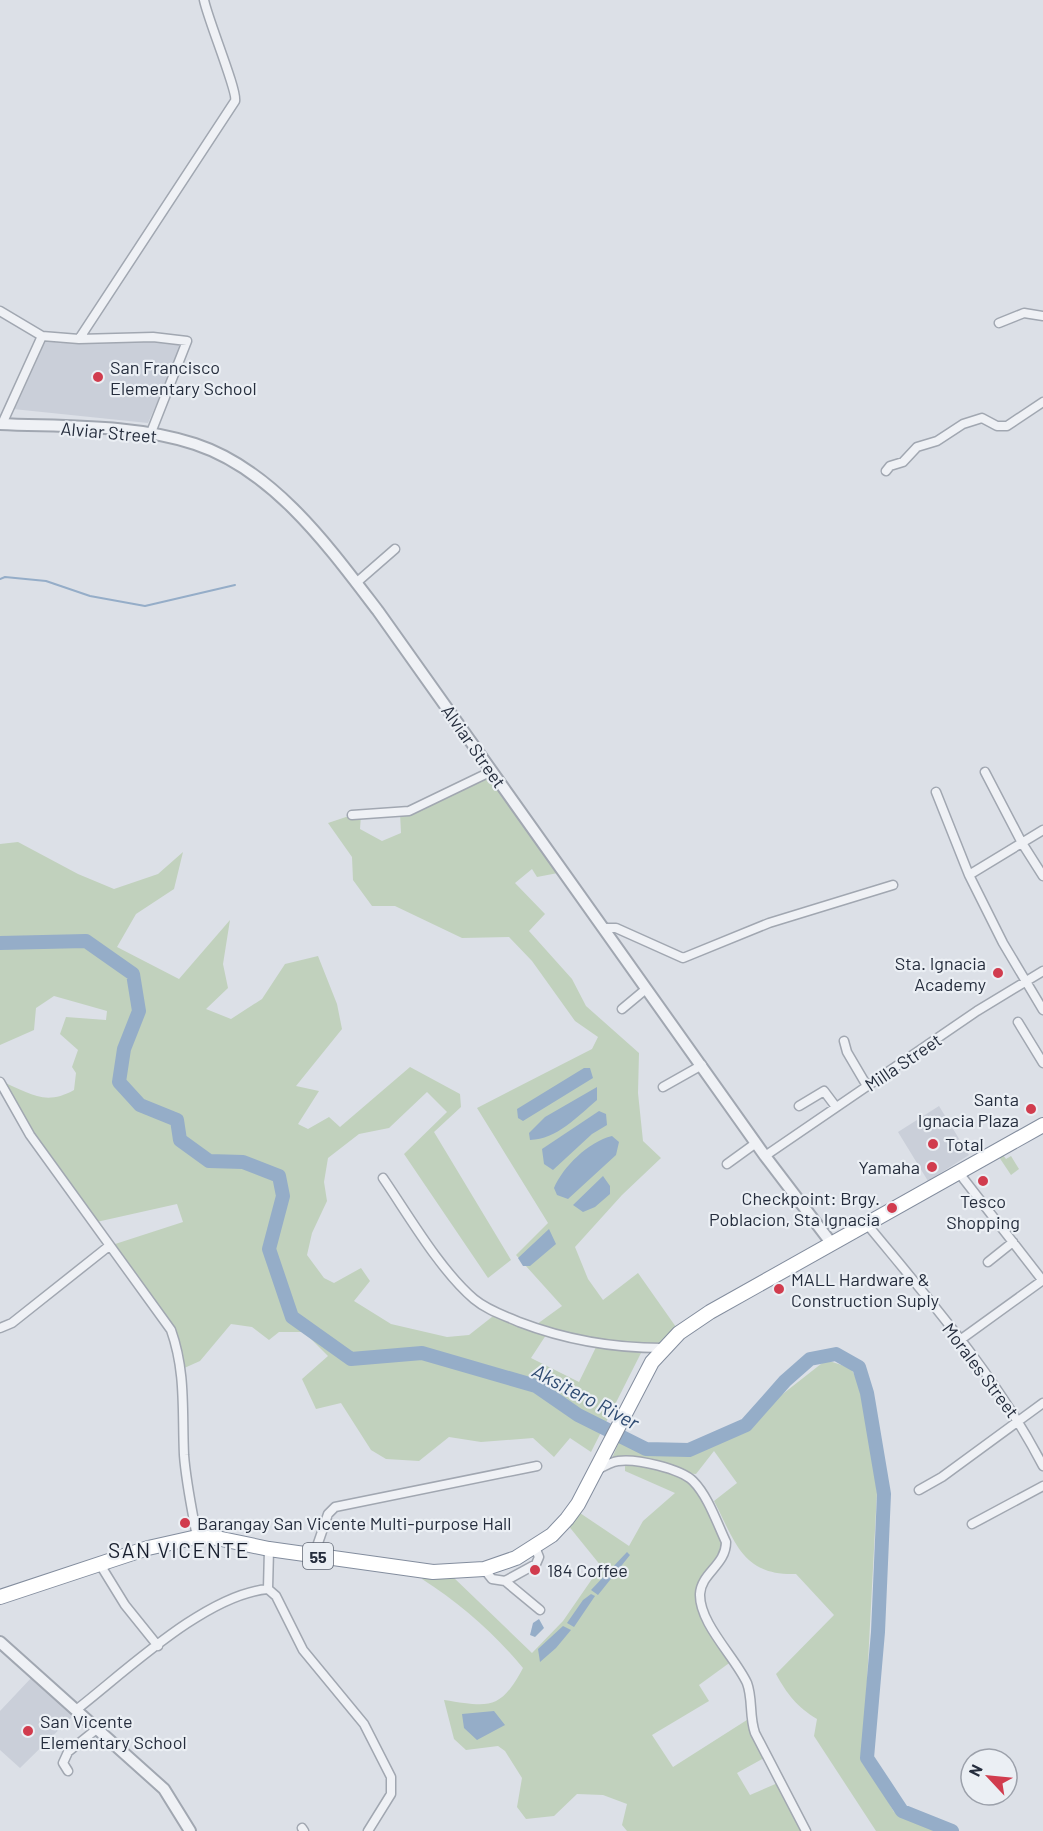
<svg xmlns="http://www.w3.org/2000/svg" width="1043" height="1831" font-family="Barlow,sans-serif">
<rect width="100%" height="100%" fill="#dce0e7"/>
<path fill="#cacfd9" d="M177,341L182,346L148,423L13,409L44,342Z
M939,1106L969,1155L928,1181L898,1132Z
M33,1676L76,1713L20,1768L0,1750V1711Z"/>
<path fill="#c1d1bd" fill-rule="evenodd" d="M492,771L563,872L537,877L532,869L515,883L545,914L529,931L572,979L586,1006L639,1053L638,1093L643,1141L661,1158L622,1195L575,1247L588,1279L603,1300L638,1273L676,1327L653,1348H626L641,1353L591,1452L570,1438L554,1457L533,1438L481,1442L449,1437L419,1461L386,1459L371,1450L341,1403L316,1409L302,1379L328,1356L304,1332H279L269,1340L252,1327L231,1324L200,1361L182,1369L171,1330L109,1246L183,1222L177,1204L92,1223L30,1135L0,1081C29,1092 44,1107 74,1090L76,1073L72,1067L78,1050L60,1034L66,1017L106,1020L107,1011L54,996L36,1008L34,1030L0,1045V844L18,842L78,874L114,889L158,874L183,852L174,889L136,914L117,947L179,979L230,920L223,964L228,988L206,1009L231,1019L262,999L285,964L318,956L337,1004L342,1029L296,1086L319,1091L298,1124L308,1129L329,1117L340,1127L410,1067L460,1094L461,1107L434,1132L511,1260L488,1278L404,1154L447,1112L427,1092L389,1128L359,1134L328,1158L324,1182L327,1201L312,1233L307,1255L324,1278L334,1283L361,1268L370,1281L354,1301L391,1324L447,1337L469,1335L497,1313L533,1327L562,1306L516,1255L548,1223L477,1108L592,1049L598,1037L575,1021L532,961L509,937L462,938L395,906H372L353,880L352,857L328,823L352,815H361L360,829L382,841L401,833L400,813ZM548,1332L597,1345L579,1382L531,1358Z
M1003,1155L1006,1159L1011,1156L1019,1169L1011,1175L999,1157Z
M826,1360L851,1368L863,1392L877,1492L863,1757L894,1812L941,1831H876L814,1736L817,1719C797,1707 787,1694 776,1674L834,1615L796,1574C742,1576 735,1541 714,1501L737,1483L714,1451L696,1474L682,1473L701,1492L726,1550L704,1581L701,1601L732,1661L699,1685L709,1701L652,1735L673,1767L750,1718L766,1757L737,1773L750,1795L780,1782L807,1831H627L622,1825L627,1804L603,1795L577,1794L554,1816L526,1819L517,1807L522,1778L505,1751L498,1746L466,1750L454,1739L444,1700C489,1707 500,1711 523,1668C494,1633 460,1603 422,1579L428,1571L452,1576L532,1653L563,1621L601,1566L567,1524L577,1511L629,1546L643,1521L675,1493L625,1471V1460L612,1458L620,1440L646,1449L689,1450L742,1426Z"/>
<path fill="#95adc8" d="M584,1068H590L593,1078L523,1121L518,1118L517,1109Z
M597,1087V1100C577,1117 557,1139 530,1140L529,1133L545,1117Z
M599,1111L606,1114L607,1125L592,1134L553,1170L544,1164L542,1149Z
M612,1136L619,1142L616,1155L568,1199L557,1195L554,1188C563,1167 588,1142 612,1136Z
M603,1176L610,1186V1194L595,1207L583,1212L573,1205Z
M549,1229L556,1244L530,1266H523L518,1258Z
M627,1552L630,1555L598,1595L591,1590Z
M591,1594L595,1596L574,1627L567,1623L583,1600Z
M539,1619L544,1628L535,1637L530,1635L533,1623Z
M563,1626L571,1630L556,1648L540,1662L538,1649Z
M494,1711L505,1725L477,1740L464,1728L462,1714Z"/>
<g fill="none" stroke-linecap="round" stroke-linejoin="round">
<path stroke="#95adc8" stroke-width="2" d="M0,579L5,577L46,581L90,596L145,606L235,585"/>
<path stroke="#95adc8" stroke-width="14" d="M0,943L86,941L133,974L139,1011L124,1049L119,1082L140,1105L177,1120L180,1140L209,1161L243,1162L279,1176L283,1196L269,1249L292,1317L351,1359L422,1353L536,1386L578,1415L646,1449L689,1450L746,1425L785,1381L810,1359L836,1354L859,1367L867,1393L884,1494L878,1632L867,1758L902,1811L952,1831"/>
<g stroke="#a1a7b1" stroke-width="11">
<path id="minor" d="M0,311L42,336L2,424
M999,323L1024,313L1043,316
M42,336L79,339L235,101C238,92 208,20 204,0
M79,339L153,337L187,341L150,435
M886,471L890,466L903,462L917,447L937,441L963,424L982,418L997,426H1007L1043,402
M356,583L395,549
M985,772L1022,843L1043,876
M936,792L969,875L1043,830
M352,815L409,811L492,771
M969,875L1003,943L1043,1010
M603,928H616L683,958L769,923L893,885
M622,1009L646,989
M1018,1022L1043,1063
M844,1041L847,1052L867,1086
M0,1082L30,1135L171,1330C186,1372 182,1411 184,1455C186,1482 192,1510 197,1537
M663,1087L702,1065
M799,1106L824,1091L836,1107
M765,1156L977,1011L1043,971
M727,1164L756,1143
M959,1173L1043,1281
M383,1178C409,1216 440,1270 474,1299C487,1310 503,1315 519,1322C566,1340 611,1348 662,1348
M866,1223C930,1301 997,1377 1043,1466
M988,1262L1013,1242
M0,1328L12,1323L109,1246
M960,1340L1043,1280
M597,1470C604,1466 611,1462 618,1461C636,1458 681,1469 693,1481C708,1496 717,1523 726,1542C726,1565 701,1573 700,1594C699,1623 735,1657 747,1683C753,1699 749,1716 755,1733L806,1831
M919,1490L942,1477L1043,1403
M972,1524L1043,1486
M269,1549L268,1589L276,1596L303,1650L364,1724L391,1777V1794L368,1831
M314,1555L328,1514L335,1507L537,1466
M101,1566L125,1605L158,1646
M484,1569L492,1579L505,1581L536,1564L539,1557L535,1547
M505,1581L540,1610
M76,1710C125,1672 206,1594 268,1589
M68,1771L63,1763L68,1752L98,1728
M302,1828L304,1831"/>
</g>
<g stroke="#a1a7b1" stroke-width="14">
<path id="tertiary" d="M0,424C64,427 134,424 195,444C274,470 329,547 378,611L765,1156L832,1244
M0,1642L164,1789L190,1831"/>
</g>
<g stroke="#838d9e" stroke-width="16">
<path id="trunk" d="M0,1597L148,1548L197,1537L217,1538L269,1549L433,1572L484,1569L516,1558L552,1535L567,1519L578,1504L652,1362L679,1333L710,1312L1043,1125"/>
</g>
<use href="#minor" stroke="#eff1f5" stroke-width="8"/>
<use href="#tertiary" stroke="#eff1f5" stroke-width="10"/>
<use href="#trunk" stroke="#fff" stroke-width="14"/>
</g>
<g fill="#d13c4e" stroke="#ebeff4" stroke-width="2">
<circle cx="98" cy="377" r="6"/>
<circle cx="998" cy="973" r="6"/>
<circle cx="1031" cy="1109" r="6"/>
<circle cx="933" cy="1144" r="6"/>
<circle cx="932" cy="1167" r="6"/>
<circle cx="983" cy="1181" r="6"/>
<circle cx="892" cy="1208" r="6"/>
<circle cx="779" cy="1289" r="6"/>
<circle cx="185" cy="1523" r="6"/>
<circle cx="535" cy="1570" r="6"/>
<circle cx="28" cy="1731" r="6"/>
</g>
<g text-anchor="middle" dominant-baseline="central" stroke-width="4.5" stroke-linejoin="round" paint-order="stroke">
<rect fill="#ebeff4" stroke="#606774" stroke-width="1.5" x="303" y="1543" width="30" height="26" rx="4.5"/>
<g font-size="16" font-weight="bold" fill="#252d3d">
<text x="318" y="1556">55</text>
</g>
<g font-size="18" fill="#252d3d" stroke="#ebeff4" text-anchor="start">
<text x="110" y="367">San Francisco<tspan x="110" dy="21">Elementary School</tspan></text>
<text x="986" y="963" text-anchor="end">Sta. Ignacia<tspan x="986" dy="21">Academy</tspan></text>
<text x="1019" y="1099" text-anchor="end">Santa<tspan x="1019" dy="21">Ignacia Plaza</tspan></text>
<text x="945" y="1144">Total</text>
<text x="920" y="1167" text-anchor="end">Yamaha</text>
<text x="880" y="1198" text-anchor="end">Checkpoint: Brgy.<tspan x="880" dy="21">Poblacion, Sta Ignacia</tspan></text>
<text x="983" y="1201" text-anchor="middle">Tesco<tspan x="983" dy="21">Shopping</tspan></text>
<text x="791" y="1279">MALL Hardware &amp;<tspan x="791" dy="21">Construction Suply</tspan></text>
<text x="197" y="1523">Barangay San Vicente Multi-purpose Hall</text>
<text x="547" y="1570">184 Coffee</text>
<text x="40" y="1721">San Vicente<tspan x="40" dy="21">Elementary School</tspan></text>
</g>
<g font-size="18" fill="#252d3d" stroke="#ebeff4">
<text transform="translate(109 432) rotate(5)">Alviar Street</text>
<text transform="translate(474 746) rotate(55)">Alviar Street</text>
<text transform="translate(903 1062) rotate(-34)">Milla Street</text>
<text transform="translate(981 1370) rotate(53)">Morales Street</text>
</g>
<g font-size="20" font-style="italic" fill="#2f4b72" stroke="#ebeff4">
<text transform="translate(586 1396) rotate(28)">Aksitero River</text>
</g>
<g font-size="21" letter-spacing="1.5" fill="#181f2e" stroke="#ebeff4">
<text x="179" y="1549">SAN VICENTE</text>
</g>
</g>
<g transform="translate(989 1777) rotate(296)"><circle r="28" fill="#ebeff4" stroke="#9ca1ab" stroke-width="1.5"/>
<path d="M0-4.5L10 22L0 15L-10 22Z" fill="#d13c4e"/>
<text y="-9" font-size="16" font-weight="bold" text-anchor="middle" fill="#252d3d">N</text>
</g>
</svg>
